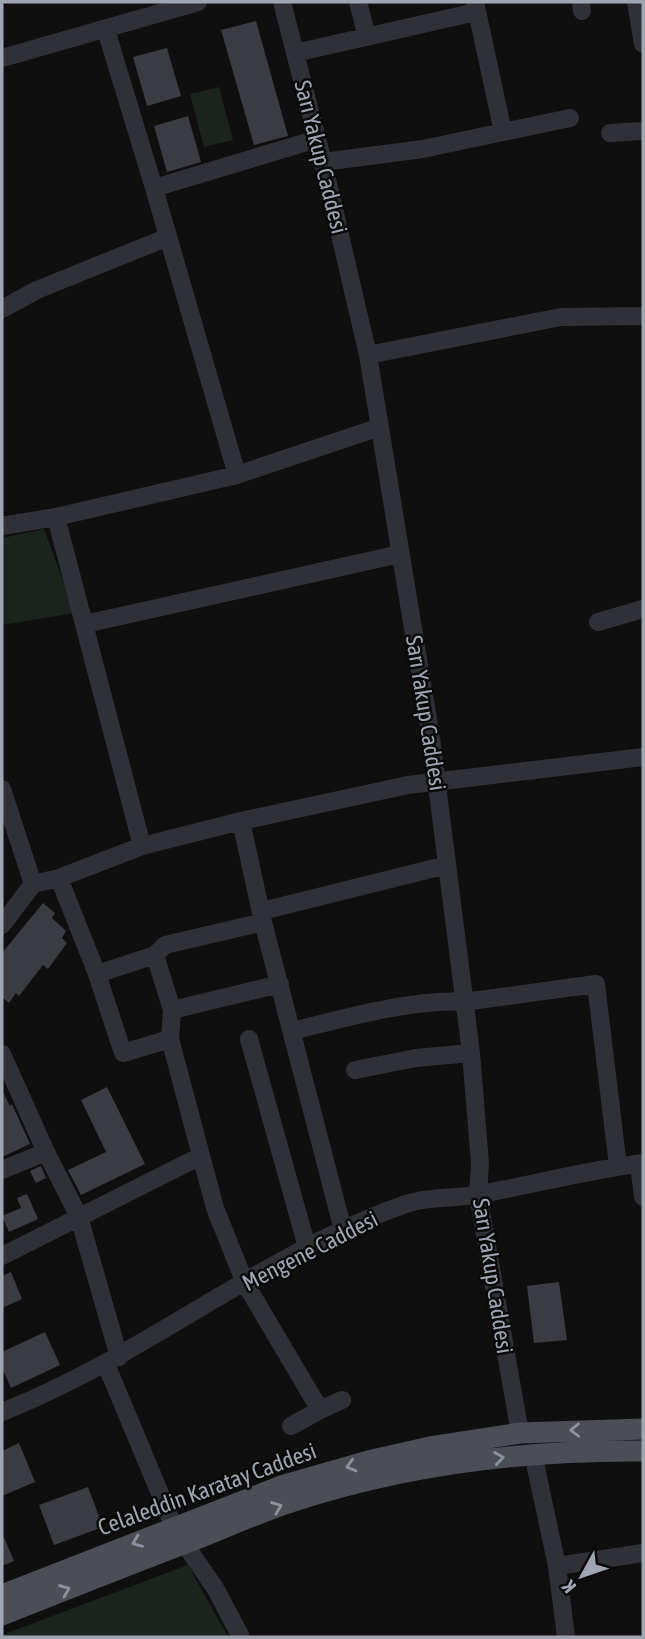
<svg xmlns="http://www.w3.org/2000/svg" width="645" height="1639" font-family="'Asap Condensed',sans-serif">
<rect width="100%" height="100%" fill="#0f0f10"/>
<path fill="#1b231c" d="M219,87L233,140L204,147L190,94Z
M44,529L75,613L2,625V538Z
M188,1565L228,1637H2V1635Z"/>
<path fill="#3b3c41" d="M256,21L288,136L254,145L221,30Z
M167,48L181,96L147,106L133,57Z
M188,116L201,162L167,172L154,126Z
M43,903L55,913L52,918L66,931L62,938L67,943L48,969L43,965L19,996L16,993L9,1003L2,997V953Z
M107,1087L145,1164L81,1195L68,1170L106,1152L81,1100Z
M2,1090L10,1106L12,1104L30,1144L2,1157Z
M41,1166L46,1178L36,1183L30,1171Z
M27,1194L38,1219L9,1232L2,1216L21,1208L17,1198Z
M11,1272L22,1299L2,1308V1276Z
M559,1282L567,1340L534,1343L527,1286Z
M45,1332L60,1365L11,1388L2,1368V1352Z
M19,1443L35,1482L2,1496V1451Z
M88,1487L103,1527L54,1545L39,1505Z
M2,1533L14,1561L2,1566Z"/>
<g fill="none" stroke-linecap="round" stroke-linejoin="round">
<path stroke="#303136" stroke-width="18" d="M282,2L323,162L368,355L431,738L471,1053L480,1164L478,1195L520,1433
M358,2L367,37
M581,2L582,11
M636,2L643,44
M106,30L154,188L237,475
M295,53L476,12
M2,58L198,2
M503,132L570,118
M610,133L643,131
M323,162L423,149L503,132L475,2
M154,188L317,139
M2,309L37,290L168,237
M368,355L561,317L643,316
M56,517L142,846
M2,526L56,517L237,475L380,427
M598,622L643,609
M85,624L400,554
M2,789L33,884L2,925
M241,821L263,922L343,1230
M59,878L97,974L123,1053L170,1039
M33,884L59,878L142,846L241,821L408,785L643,757
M262,911L447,865
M155,955L172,1010L280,984
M97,974L155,955L165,945L263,922
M172,1010L170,1039L215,1208L245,1283L320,1410L342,1400
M292,1031C341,1019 416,998 464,1002L596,984L618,1166
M249,1039L307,1247
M2,1054L46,1152L79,1217L119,1357
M355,1070L416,1058L471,1053
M639,1164L643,1197
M2,1170L46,1152
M2,1256L201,1156
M106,1364L174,1527
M2,1412C142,1357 260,1256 403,1205C427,1196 456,1199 481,1194C535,1184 589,1170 643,1163
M291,1426L320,1410
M533,1454L557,1566L566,1637
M184,1543L215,1588L241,1637
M557,1566L643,1553"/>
<path stroke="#4c4e55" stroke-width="21" d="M2,1595L284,1485L368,1461L430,1447L520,1433L643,1429
M2,1615C68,1589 133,1563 199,1538C229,1526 258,1513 288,1503C402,1465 523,1450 643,1451"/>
</g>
<defs><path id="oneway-chevron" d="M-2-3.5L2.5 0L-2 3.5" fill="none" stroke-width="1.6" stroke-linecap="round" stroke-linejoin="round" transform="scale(1.75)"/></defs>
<g stroke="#8e949f">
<use href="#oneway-chevron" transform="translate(575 1430) rotate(179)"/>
<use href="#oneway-chevron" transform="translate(499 1458) rotate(-8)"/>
<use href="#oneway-chevron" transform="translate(351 1466) rotate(164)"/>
<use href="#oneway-chevron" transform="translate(277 1507) rotate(-21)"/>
<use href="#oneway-chevron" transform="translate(137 1542) rotate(158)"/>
<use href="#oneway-chevron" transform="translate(65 1590) rotate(-22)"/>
</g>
<g text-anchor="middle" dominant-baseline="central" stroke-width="5" stroke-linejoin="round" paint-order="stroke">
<g font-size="23" fill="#9fa6b2" stroke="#0a0a0b">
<text transform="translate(321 157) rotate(76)">Sarı Yakup Caddesi</text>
<text transform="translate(426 713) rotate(81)">Sarı Yakup Caddesi</text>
<text transform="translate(310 1251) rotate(-27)">Mengene Caddesi</text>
<text transform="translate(493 1276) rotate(81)">Sarı Yakup Caddesi</text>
<text transform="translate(207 1489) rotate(-20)">Celaleddin Karatay Caddesi</text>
</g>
</g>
<rect width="645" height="1639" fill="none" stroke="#9fa6b2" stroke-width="7"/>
<g transform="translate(582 1576) rotate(230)" stroke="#0a0a0b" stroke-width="5" paint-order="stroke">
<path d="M0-5L12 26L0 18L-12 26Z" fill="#9fa6b2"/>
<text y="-10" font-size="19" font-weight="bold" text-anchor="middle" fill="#9fa6b2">K</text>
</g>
</svg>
